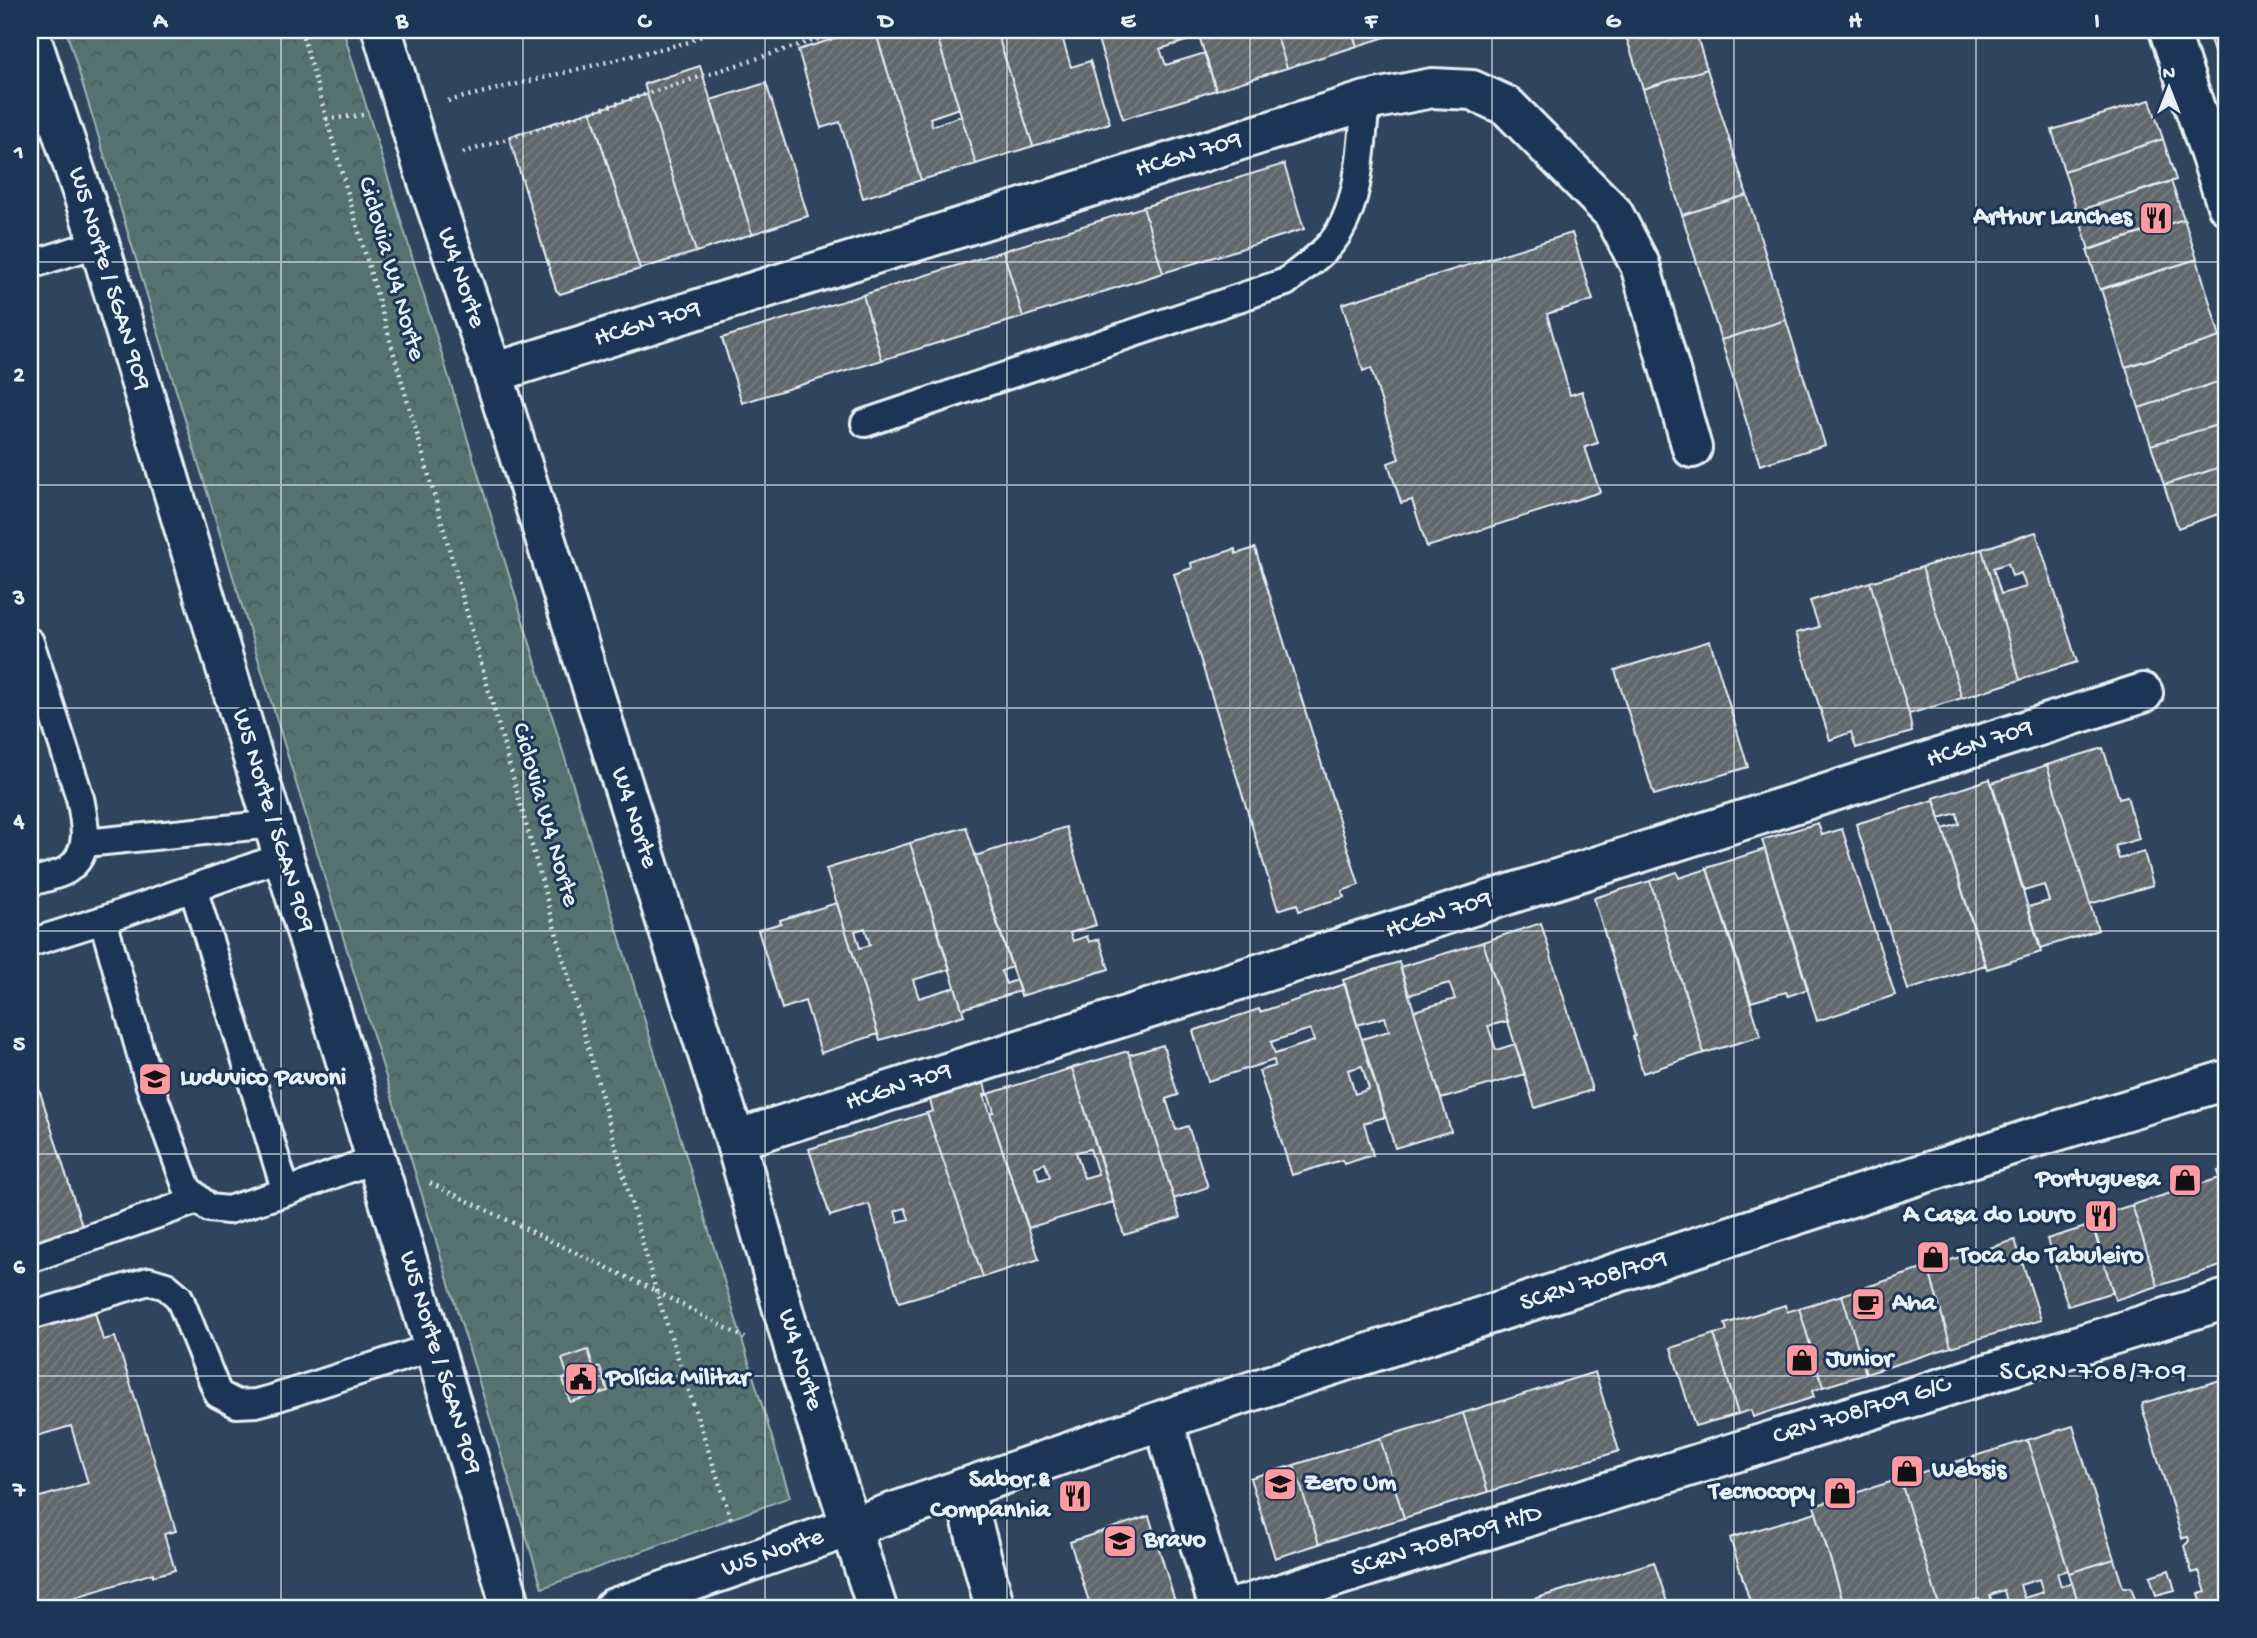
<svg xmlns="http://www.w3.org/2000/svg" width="2257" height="1638" font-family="'Gochi Hand',sans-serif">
<defs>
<pattern id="forest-crowns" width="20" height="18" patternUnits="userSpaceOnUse" patternTransform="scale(1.75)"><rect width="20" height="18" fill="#557270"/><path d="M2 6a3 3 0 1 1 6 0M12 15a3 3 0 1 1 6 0" fill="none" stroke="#4d5b5b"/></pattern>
<pattern id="building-hatch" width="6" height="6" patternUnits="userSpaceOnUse" patternTransform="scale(1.75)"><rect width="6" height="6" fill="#60676c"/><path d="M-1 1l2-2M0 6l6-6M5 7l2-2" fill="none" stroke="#777d82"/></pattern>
</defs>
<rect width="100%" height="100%" fill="#31445d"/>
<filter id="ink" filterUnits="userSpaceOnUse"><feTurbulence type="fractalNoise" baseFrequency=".0143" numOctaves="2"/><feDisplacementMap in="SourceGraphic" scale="14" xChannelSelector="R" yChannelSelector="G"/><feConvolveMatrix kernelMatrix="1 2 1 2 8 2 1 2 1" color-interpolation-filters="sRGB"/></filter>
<g filter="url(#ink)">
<path fill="url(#forest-crowns)" stroke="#9eb2b4" stroke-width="2" d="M66,30H343L790,1497L542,1588Z"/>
<path fill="url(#building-hatch)" stroke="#e8f1f8" stroke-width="2" fill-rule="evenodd" d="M862,30H875L921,180L863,198L840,122L821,128L798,50Z
M875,30H935L959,108L930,118L932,126L961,116L976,164L921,180Z
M935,30H996L1033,146L976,164Z
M996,30H1060L1071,67L1090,61L1110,123L1033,146Z
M1095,30H1197L1199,37L1160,49L1166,65L1205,53L1216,90L1123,119Z
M1197,30H1254L1256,34L1275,30L1287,68L1216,90Z
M1275,30H1351L1357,46L1287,68Z
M1351,30H1408L1357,46Z
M1624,30H1695L1707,69L1643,89Z
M2207,30H2227V48L2214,52Z
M2227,48V86L2217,51Z
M700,66L752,234L696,252L644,84Z
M1707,69L1747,195L1682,215L1643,89Z
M766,83L808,216L752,234L711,100Z
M647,94L696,252L640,269L591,112Z
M2150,100L2163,139L2064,171L2052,130Z
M591,111L640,269L560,294L556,290L509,137Z
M2163,139L2176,180L2077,211L2064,171Z
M1284,164L1304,229L1163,273L1143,207Z
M2171,181L2184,219L2089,250L2077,211Z
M1747,195L1786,320L1721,340L1682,215Z
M1143,207L1163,273L1023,317L1003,251Z
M2184,219L2197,259L2100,290L2087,250Z
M1572,233L1593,300L1547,314L1570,395L1582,391L1598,443L1585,447L1600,492L1427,547L1412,500L1401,503L1388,463L1399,459L1371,368L1363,371L1342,304Z
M1003,251L1023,317L882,360L863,295Z
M2197,259L2220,337L2125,367L2101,289Z
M863,295L882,360L742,403L722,338Z
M1786,320L1825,445L1760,465L1721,340Z
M2220,337L2227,360V379L2139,408L2126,367Z
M2227,379V422L2151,445L2139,408Z
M2227,422V465L2164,485L2151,445Z
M2227,465V511L2178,528L2164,485Z
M2036,532L2077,662L2020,680L1982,549ZM2008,563L2012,576L2021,573L2026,587L2001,594L1993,568Z
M1255,548L1359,885L1342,891L1344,897L1299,911L1297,904L1278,910L1174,574L1192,568L1191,563L1235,549L1236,554Z
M1982,549L2020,680L1962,698L1922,567Z
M1922,567L1962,698L1909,714L1870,582Z
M1870,582L1909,714L1912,732L1856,748L1851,732L1830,740L1796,633L1819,627L1810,601Z
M1710,641L1748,767L1654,795L1615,670Z
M2103,748L2119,798L2127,796L2139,839L2115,846L2119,859L2144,852L2153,885L2090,904L2047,765Z
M2047,765L2098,930L2041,948L2028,907L2049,901L2044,885L2024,891L1992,783Z
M1990,779L2041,952L1987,969L1943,829L1959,824L1957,813L1940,818L1934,798Z
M1934,800L1985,965L1908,990L1856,824Z
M1818,823L1822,835L1842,829L1895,995L1817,1021L1762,840Z
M966,827L1011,964L1012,967L1001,971L1006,984L1016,980L1020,991L962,1009L910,843Z
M1066,827L1096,925L1070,933L1073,941L1087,936L1089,942L1099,939L1109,969L1021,996L975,856Z
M910,843L950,969L913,980L919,998L955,987L964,1015L880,1040L826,869ZM865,928L870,945L860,948L855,931Z
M1765,849L1808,989L1788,996L1786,992L1751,1002L1707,868Z
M1707,869L1761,1036L1704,1053L1650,881L1677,872L1679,878Z
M1650,881L1704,1053L1643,1073L1633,1037L1635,1036L1594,898Z
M837,903L878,1034L821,1053L805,1001L782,1009L758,930L781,923L780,920Z
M1541,923L1592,1090L1535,1108L1483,942Z
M1483,942L1508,1021L1488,1026L1496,1050L1515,1044L1525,1074L1441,1099L1414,1011L1455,999L1449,983L1409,995L1400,967Z
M1399,962L1451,1131L1395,1148L1362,1039L1389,1031L1385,1017L1357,1025L1343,980Z
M1345,984L1385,1117L1364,1123L1373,1155L1344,1164L1342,1160L1292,1175L1259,1071L1275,1066L1274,1060L1208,1081L1193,1031L1259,1009L1260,1012ZM1310,1029L1314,1041L1275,1054L1271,1042ZM1362,1066L1369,1089L1355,1094L1348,1070Z
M1163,1045L1178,1095L1166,1099L1176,1130L1188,1126L1208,1187L1174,1199L1129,1055Z
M1128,1051L1180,1218L1124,1235L1072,1068Z
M30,1060L85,1235L30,1252Z
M1072,1068L1113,1202L1028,1228L990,1113L994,1112L988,1094ZM1090,1149L1098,1174L1084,1178L1076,1152ZM1045,1163L1050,1177L1039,1180L1035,1167Z
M984,1083L987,1094L984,1095L1039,1259L983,1277L927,1113L933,1111L930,1100Z
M927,1113L983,1277L899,1302L869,1204L830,1216L809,1149ZM905,1208L909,1219L898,1222L895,1211Z
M2227,1169V1202L2218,1171Z
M2220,1178L2227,1202V1264L2158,1286L2132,1205Z
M2132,1205L2158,1286L2115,1300L2091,1218Z
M2092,1225L2113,1292L2068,1306L2047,1239Z
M2015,1240L2041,1320L1951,1347L1928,1267Z
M1928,1267L1951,1347L1866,1374L1842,1295Z
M1842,1295L1866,1374L1823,1387L1799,1308Z
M1785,1305L1787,1312L1799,1308L1823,1387L1812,1391L1814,1397L1753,1417L1751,1410L1738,1414L1714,1334L1727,1331L1725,1324Z
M94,1309L103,1340L115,1337L137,1404L176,1531L164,1534L175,1570L153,1576V1573L41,1608H30V1500L88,1483L71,1426L30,1438V1329Z
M1714,1334L1738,1414L1695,1426L1671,1348Z
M588,1350L594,1369L600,1367L608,1391L570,1402L563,1379L568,1377L562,1359Z
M1595,1372L1619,1451L1488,1492L1463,1413Z
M2227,1378V1608H2203L2199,1594L2206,1592L2199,1571L2192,1573L2184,1546L2189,1541L2188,1537L2182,1538L2142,1407L2143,1403Z
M1463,1413L1488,1492L1404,1518L1380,1438Z
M2073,1426L2114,1559L2069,1573L2027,1440Z
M1380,1438L1404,1518L1319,1544L1294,1465Z
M2027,1440L2068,1570L2057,1573L2061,1586L2072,1583L2080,1608H1982L1979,1599L1968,1602L1970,1608H1940L1900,1479ZM2039,1579L2043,1592L2024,1598L2020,1585ZM2004,1590L2007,1602L1993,1607L1990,1595Z
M1294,1465L1319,1544L1275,1558L1250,1478Z
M1900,1479L1940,1608H1845L1814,1506Z
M1816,1512L1845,1608H1752L1730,1538Z
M1149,1516L1177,1608H1091L1070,1542Z
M2114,1559L2123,1587H2131L2138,1608H2080L2069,1573Z
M1654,1562L1669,1608H1505Z
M2169,1570L2175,1590L2156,1595L2150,1576Z"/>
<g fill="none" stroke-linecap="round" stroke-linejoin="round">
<g stroke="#e8f1f8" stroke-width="32">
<path id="service" d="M30,265L99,243
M865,423L1286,282C1301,269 1320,257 1332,242C1361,206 1361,145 1366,101
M30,642L80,798C85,823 92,853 67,870C57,876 41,879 30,882
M85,843L274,824
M193,888L286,1192
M103,920L149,1083L187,1188L209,1208L228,1210L286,1192L375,1159
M30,943L103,920L284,856
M30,1259L198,1200
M30,1316L149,1281L166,1286L179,1297L218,1394L237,1404L256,1403L275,1398L434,1347"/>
</g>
<g stroke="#e8f1f8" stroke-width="44">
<path id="minor" d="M493,373L1366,101L1432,88L1472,90L1507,106L1613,213L1640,265L1692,448
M735,1140L2143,693
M1163,1420L1219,1608
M963,1488L995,1608
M1235,1608L2227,1299"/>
</g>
<g stroke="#e8f1f8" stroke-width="44">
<path id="tertiary" d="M2169,30L2227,205"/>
</g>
<g stroke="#e8f1f8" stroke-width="44">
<path id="secondary" d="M382,30L423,167L493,373L735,1140L799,1366L877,1608
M30,35L99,243L249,745L479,1494L511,1608
M614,1608L1163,1420L2030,1139L2227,1080"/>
</g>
<path stroke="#e8f1f8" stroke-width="4.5" stroke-dasharray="2 5" stroke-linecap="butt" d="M301,30L425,462L656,1291L732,1522
M448,101L689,42L714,30
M326,119L363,115
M463,153L846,30
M430,1183L656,1291L745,1338"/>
<use href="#service" stroke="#1d3557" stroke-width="26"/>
<use href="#minor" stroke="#1d3557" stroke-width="38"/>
<use href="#tertiary" stroke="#1d3557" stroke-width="38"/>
<use href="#secondary" stroke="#1d3557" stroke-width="38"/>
</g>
</g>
<path fill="none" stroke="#e8f1f8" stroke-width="2" stroke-opacity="0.55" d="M281,30V1608M523,30V1608M765,30V1608M1007,30V1608M1250,30V1608M1492,30V1608M1734,30V1608M1976,30V1608M30,262H2227M30,485H2227M30,708H2227M30,931H2227M30,1154H2227M30,1376H2227"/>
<defs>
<g id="restaurant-square" transform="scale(1.75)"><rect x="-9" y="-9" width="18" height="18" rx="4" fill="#ff9aa2" stroke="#1d3557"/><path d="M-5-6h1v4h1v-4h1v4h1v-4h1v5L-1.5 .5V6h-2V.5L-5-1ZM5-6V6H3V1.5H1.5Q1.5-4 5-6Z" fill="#111"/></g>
<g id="school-square" transform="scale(1.75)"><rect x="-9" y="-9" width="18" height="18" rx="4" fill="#ff9aa2" stroke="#1d3557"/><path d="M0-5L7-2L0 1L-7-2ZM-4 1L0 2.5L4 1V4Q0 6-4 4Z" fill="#111"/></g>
<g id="shop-square" transform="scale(1.75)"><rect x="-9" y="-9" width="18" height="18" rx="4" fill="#ff9aa2" stroke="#1d3557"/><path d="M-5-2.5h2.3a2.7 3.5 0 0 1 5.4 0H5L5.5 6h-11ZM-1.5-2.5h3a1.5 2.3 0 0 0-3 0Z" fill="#111"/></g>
<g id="cafe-square" transform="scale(1.75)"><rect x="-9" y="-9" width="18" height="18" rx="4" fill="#ff9aa2" stroke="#1d3557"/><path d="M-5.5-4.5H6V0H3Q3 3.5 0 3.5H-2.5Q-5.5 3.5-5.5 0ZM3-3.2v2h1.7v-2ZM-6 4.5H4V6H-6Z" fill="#111"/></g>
<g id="civic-square" transform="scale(1.75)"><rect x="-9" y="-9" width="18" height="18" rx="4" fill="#ff9aa2" stroke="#1d3557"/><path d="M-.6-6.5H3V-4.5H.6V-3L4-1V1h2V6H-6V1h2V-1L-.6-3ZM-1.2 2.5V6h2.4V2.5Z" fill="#111"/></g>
<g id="university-square" transform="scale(1.75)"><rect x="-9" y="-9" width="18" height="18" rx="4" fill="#ff9aa2" stroke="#1d3557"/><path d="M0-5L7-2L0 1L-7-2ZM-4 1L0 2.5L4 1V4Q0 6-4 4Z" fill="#111"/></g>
</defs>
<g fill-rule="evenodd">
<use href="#restaurant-square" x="2156" y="218"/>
<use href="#school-square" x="155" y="1079"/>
<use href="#shop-square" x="2185" y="1180"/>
<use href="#restaurant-square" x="2101" y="1216"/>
<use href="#shop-square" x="1933" y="1257"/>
<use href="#cafe-square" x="1868" y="1304"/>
<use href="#shop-square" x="1802" y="1360"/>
<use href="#civic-square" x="581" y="1379"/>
<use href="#shop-square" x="1907" y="1471"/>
<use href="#university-square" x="1280" y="1484"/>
<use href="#shop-square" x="1840" y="1493"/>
<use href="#restaurant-square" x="1075" y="1496"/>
<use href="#school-square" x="1120" y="1541"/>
</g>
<g text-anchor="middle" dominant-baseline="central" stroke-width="6" stroke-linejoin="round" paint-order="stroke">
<g font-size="26" fill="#e8f1f8" stroke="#1d3557">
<text transform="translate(1189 156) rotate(-17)">HCGN 709</text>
<text transform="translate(390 269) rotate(74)">Ciclovia W4 Norte</text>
<text transform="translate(460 278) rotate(71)">W4 Norte</text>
<text transform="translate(108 279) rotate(73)">W5 Norte / SGAN 909</text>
<text transform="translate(648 325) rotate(-17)">HCGN 709</text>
<text transform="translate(1980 745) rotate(-18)">HCGN 709</text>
<text transform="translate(544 815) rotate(74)">Ciclovia W4 Norte</text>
<text transform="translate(633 818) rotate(72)">W4 Norte</text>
<text transform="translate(272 821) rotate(73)">W5 Norte / SGAN 909</text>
<text transform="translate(1439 916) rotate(-18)">HCGN 709</text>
<text transform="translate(899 1088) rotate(-18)">HCGN 709</text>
<text transform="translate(1594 1282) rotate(-18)">SCRN 708/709</text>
<text transform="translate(799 1360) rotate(73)">W4 Norte</text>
<text transform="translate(439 1363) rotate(73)">W5 Norte / SGAN 909</text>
<text transform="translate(1862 1412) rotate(-17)">CRN 708/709 G/C</text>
<text transform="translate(1447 1542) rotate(-17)">SCRN 708/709 H/D</text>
<text transform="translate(773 1554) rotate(-19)">W5 Norte</text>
</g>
<g font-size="26" font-weight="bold" fill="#e8f1f8" stroke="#1d3557" text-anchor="start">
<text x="2132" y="218" text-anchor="end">Arthur Lanches</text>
<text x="180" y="1079">Luduvico Pavoni</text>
<text x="2160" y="1180" text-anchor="end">Portuguesa</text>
<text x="2076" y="1216" text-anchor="end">A Casa do Louro</text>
<text x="1958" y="1257">Toca do Tabuleiro</text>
<text x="1892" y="1304">Aha</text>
<text x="1826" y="1360">Junior</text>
<text x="606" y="1379">Polícia Militar</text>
<text x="1932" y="1471">Websis</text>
<text x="1050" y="1481" text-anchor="end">Sabor &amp;<tspan x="1050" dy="30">Companhia</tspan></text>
<text x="1304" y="1484">Zero Um</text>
<text x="1815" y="1493" text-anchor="end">Tecnocopy</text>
<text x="1144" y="1541">Bravo</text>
</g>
<g font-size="28" letter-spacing="2" fill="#e8f1f8" stroke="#1d3557">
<text x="2094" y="1373">SCRN 708/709</text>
</g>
</g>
<rect width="2257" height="1638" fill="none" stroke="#1d3557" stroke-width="77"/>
<g transform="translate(2169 88)" stroke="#1d3557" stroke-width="5" paint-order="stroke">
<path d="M0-5L12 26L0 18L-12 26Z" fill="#e8f1f8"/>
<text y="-10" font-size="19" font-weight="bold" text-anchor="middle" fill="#e8f1f8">N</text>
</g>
<rect x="38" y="38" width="2180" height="1562" fill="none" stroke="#e8f1f8" stroke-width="2.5"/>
<g font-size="23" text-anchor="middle" font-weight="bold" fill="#e8f1f8">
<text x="160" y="27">A</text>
<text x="402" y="27">B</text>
<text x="644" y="27">C</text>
<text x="886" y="27">D</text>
<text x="1128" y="27">E</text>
<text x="1371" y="27">F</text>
<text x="1613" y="27">G</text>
<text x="1855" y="27">H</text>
<text x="2097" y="27">I</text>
<text x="19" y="158">1</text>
<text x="19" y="381">2</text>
<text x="19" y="604">3</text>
<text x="19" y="827">4</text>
<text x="19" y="1050">5</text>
<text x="19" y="1273">6</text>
<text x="19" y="1496">7</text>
</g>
</svg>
